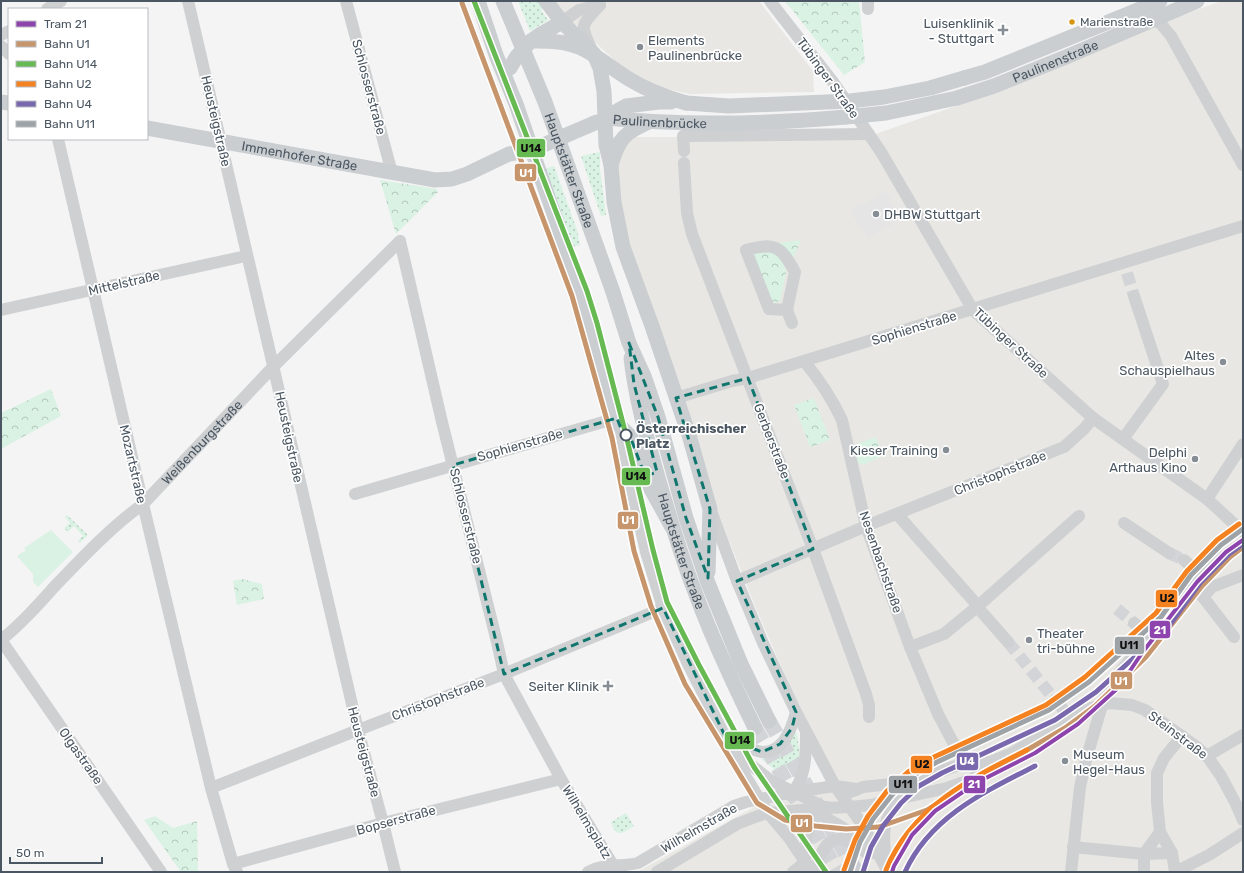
<svg xmlns="http://www.w3.org/2000/svg" width="1244" height="873" font-family="Rubik,sans-serif">
<defs>
<pattern id="grass-dots" width="8" height="8" patternUnits="userSpaceOnUse"><rect width="8" height="8" fill="#d9f2e3"/><path d="M2 2h.1M6 6h.1" fill="none" stroke="#b2c7bb" stroke-width="1.8" stroke-linecap="round"/></pattern>
<pattern id="park-crowns" width="20" height="18" patternUnits="userSpaceOnUse"><rect width="20" height="18" fill="#d9f2e3"/><path d="M2 6a3 3 0 1 1 6 0M12 15a3 3 0 1 1 6 0" fill="none" stroke="#b2c7bb"/></pattern>
</defs>
<rect width="100%" height="100%" fill="#f4f4f4"/>
<path fill="#e8e7e3" d="M550,1H759L813,71L814,92L689,94L663,88L622,67Z
M1222,1H1243V872H637L756,806L837,777L799,707L758,613L726,533L672,387L629,245L609,137H867L970,101L1148,27Z"/>
<path fill="#e6e5e6" d="M885,191L902,218L868,239L850,210L862,202L863,205Z"/>
<path fill="url(#grass-dots)" d="M518,1H539L544,8L541,10L548,20L530,31Z
M600,152V169L606,215L601,216L581,156Z
M554,166L577,230L580,245L572,247L545,169Z
M67,515L88,535L80,543L78,541L83,536L74,526L68,532L64,528L70,523L65,517Z
M795,733H797L801,765L779,773L761,759L786,748Z
M626,813L634,826C623,833 616,839 611,822Z"/>
<path fill="url(#park-crowns)" d="M785,1H859L865,62L844,75Z
M380,180L437,189L438,192L396,234Z
M801,240L792,260L778,243Z
M771,251L783,260L786,273L780,301L771,304L750,252Z
M51,389L61,416L1,449V413Z
M814,398L830,440L810,447L794,405Z
M876,437L883,456L862,465L855,460L851,446Z
M242,579L262,584L264,599L237,605L233,581Z
M155,816L173,828L197,821L198,872H181L144,820Z"/>
<path fill="#d9f2e3" d="M51,530L73,552L38,587L33,582V574L17,556L26,550L24,548Z"/>
<g fill="none" stroke-linecap="round" stroke-linejoin="round">
<path stroke="#d2d4d7" stroke-width="12" stroke-dasharray="12 6" stroke-linecap="butt" d="M1127,273L1134,296
M1169,553L1184,560
M1117,609L1134,623
M1008,642L1055,700"/>
<path stroke="#d2d4d7" stroke-width="15" stroke-dasharray="15 8" stroke-linecap="butt" d="M769,721L851,863
M755,728L838,872"/>
<g stroke="#ced0d2" stroke-width="12">
<path d="M188,1L358,730L383,823L395,872"/>
<path d="M346,1L392,173"/>
<path d="M770,1L833,82L881,152L973,310L1093,418L1207,499L1243,532"/>
<path d="M868,1V9"/>
<path d="M47,9L61,1"/>
<path d="M1158,14L1155,20L1161,24L1171,36L1243,165"/>
<path d="M562,22L579,10L600,5"/>
<path d="M1,35L9,31"/>
<path d="M1,46L9,54"/>
<path d="M591,48C579,23 582,25 600,5"/>
<path d="M58,139L143,504L211,788L233,864L237,872"/>
<path d="M684,151L683,136L869,134"/>
<path d="M684,163L687,213L692,234L813,549L866,694L869,705V717"/>
<path d="M400,241L442,422L497,642L504,674L561,779L613,865L622,872"/>
<path d="M1,310L246,256"/>
<path d="M787,310L769,309L746,250C775,242 781,246 795,272L787,310L792,323"/>
<path d="M804,361C819,379 832,399 842,420L866,526L910,647L938,714L964,763"/>
<path d="M676,398L732,381L748,378L1243,226"/>
<path d="M620,426L629,476L646,552L663,608L688,664L731,748L738,764L768,813L789,838L812,872"/>
<path d="M1123,439L1163,384L1134,296"/>
<path d="M355,494L617,418"/>
<path d="M1207,499L1243,444"/>
<path d="M712,513L737,581L763,643L796,712L835,786L864,827L888,872"/>
<path d="M897,514L978,606L979,609L1008,642"/>
<path d="M1124,523L1169,553"/>
<path d="M1184,560L1195,570"/>
<path d="M737,581L866,526L1064,447L1084,429L1093,418"/>
<path d="M1191,585L1203,597L1234,637"/>
<path d="M1203,597L1212,587L1243,575"/>
<path d="M1134,623L1150,636"/>
<path d="M910,647L944,634L978,606L1079,516"/>
<path d="M1055,700L1071,718"/>
<path d="M1182,736L1164,758L1157,773V802L1160,832L1172,853L1175,872L1209,855L1243,833"/>
<path d="M730,740C738,743 753,751 762,752C783,753 792,728 796,712"/>
<path d="M734,747L751,765L770,780L826,808"/>
<path d="M1207,756L1243,735"/>
<path d="M211,788L358,730L504,674L663,608"/>
<path d="M851,792L863,787L900,783L925,777L964,763L990,762"/>
<path d="M790,795C806,780 806,755 806,735"/>
<path d="M812,812C836,821 855,834 872,853"/>
<path d="M1160,832L1144,854L1172,853"/>
<path d="M1073,847L1144,854V872"/>
<path d="M805,862C806,836 805,824 827,807"/>
<path d="M233,864L383,823L561,779"/>
<path d="M886,864C883,833 880,822 902,797"/>
<path id="s1" d="M161,872L1,640C21,624 38,605 55,586C83,557 110,528 143,504L274,366L400,241"/>
<path d="M588,872C604,863 621,867 638,863L734,806L746,802L794,792L835,786L857,789"/>
<path d="M657,872L737,824L758,816L768,813L826,808L851,807L870,805L947,788L973,779L990,762L1012,753L1079,714L1091,708L1110,703L1132,705L1145,710L1198,748L1207,756L1221,776L1236,804L1243,820"/>
<path d="M793,872L805,862"/>
<path d="M816,872C817,860 825,838 840,839C849,840 858,847 865,852"/>
<path d="M1071,872L1080,787L1086,760L1107,688L1191,585L1221,558L1243,543"/>
</g>
<g stroke="#caced1" stroke-width="15">
<path d="M478,1L496,55L516,104L557,223L587,314L620,426L630,436L651,489L672,527"/>
<path id="s2" d="M503,1L545,102L613,292L629,343L644,376L658,417L686,518L708,583L741,664L769,721"/>
<path d="M546,1L562,22L594,54L600,68L604,91L606,145L611,165L614,202L623,247L652,326L689,435L710,509L708,572"/>
<path d="M531,41L541,34L562,22"/>
<path d="M543,41C586,41 596,59 629,79C647,90 665,97 686,103"/>
<path d="M964,78L985,72L1160,1"/>
<path id="s3" d="M957,98L994,86L1066,57L1197,1"/>
<path d="M1,102L9,103"/>
<path d="M604,118L626,106L659,102H671"/>
<path id="s4" d="M606,118C686,126 766,124 846,117"/>
<path id="s5" d="M147,128L435,180L452,179L467,174L509,154L532,150L541,146"/>
<path d="M611,165C619,138 624,133 649,122"/>
<path id="s6" d="M631,358C635,395 645,431 655,467C667,509 679,551 695,592C712,638 733,683 755,728"/>
<path d="M851,863L857,872"/>
</g>
<path stroke="#caced1" stroke-width="15" d="M510,68L517,56L531,41H543
M686,103L729,106L850,101L884,97L930,88L964,78
M846,117L886,113L957,98
M541,146L597,122"/>
<g stroke="#fff" stroke-width="8">
<path id="rail-1" d="M462,3L572,296L612,438L634,551L651,606L685,684L757,803L785,820L815,826L846,829L879,827L927,810L965,786L1065,728L1095,706L1146,657L1202,586L1230,557L1243,547"/>
</g>
<g stroke="#fff" stroke-width="8">
<path id="rail-2" d="M474,1L587,291L597,323L626,435L653,550L667,602L699,665L754,767L826,872"/>
</g>
<g stroke="#fff" stroke-width="8">
<path id="rail-3" d="M844,870L855,840L868,816L887,791L908,772L934,757L1046,705L1085,677L1156,613L1187,571L1217,540L1239,524
M886,870C911,808 971,778 1027,750"/>
</g>
<g stroke="#fff" stroke-width="8">
<path id="rail-4" d="M863,872L871,847L883,826L901,803L919,786L942,773L1055,720L1096,692L1169,626L1200,583L1229,554L1243,544
M905,872C930,817 984,792 1035,766"/>
</g>
<g stroke="#fff" stroke-width="8">
<path id="rail-5" d="M850,872L860,842L873,819L892,795L912,776L937,762L1049,710L1089,682L1161,617L1191,575L1221,545L1243,529"/>
</g>
<use href="#rail-1" stroke="#c7956c" stroke-width="5"/>
<use href="#rail-2" stroke="#67b952" stroke-width="5"/>
<use href="#rail-3" stroke="#f58220" stroke-width="5"/>
<use href="#rail-4" stroke="#7a68ae" stroke-width="5"/>
<use href="#rail-5" stroke="#9ea3a7" stroke-width="5"/>
<g stroke="#fff" stroke-width="7">
<path id="tram-1" d="M892,872L894,866L912,835L935,811L976,783L1035,753L1078,724L1119,687L1142,653L1197,582L1226,552L1243,540"/>
</g>
<use href="#tram-1" stroke="#8e44ad" stroke-width="4"/>
</g>
<path fill="none" stroke="#0f766e" stroke-width="3" stroke-dasharray="8 5" stroke-linejoin="round" d="M629,343L658,417L686,518L708,578L710,509L676,398L748,378L813,549L737,581L796,712L792,728L780,744L762,752L726,738L663,608L504,674L453,465L617,418L620,426L630,436L645,476L657,472L634,384Z"/>
<circle fill="#d49613" stroke="#fff" stroke-width="1.5" cx="1072" cy="22" r="3.5"/>
<g fill="#868d94" stroke="#fff" stroke-width="1.5">
<path d="M1001 24h4v4h4v4h-4v4h-4v-4h-4v-4h4z"/>
<circle cx="640" cy="47" r="4"/>
<circle cx="876" cy="214" r="4"/>
<circle cx="1223" cy="362" r="4"/>
<circle cx="946" cy="450" r="4"/>
<circle cx="1195" cy="459" r="4"/>
<circle cx="1029" cy="640" r="4"/>
<path d="M606 680h4v4h4v4h-4v4h-4v-4h-4v-4h4z"/>
<circle cx="1065" cy="761" r="4"/>
</g>
<circle fill="#fff" stroke="#4a5661" stroke-width="2" cx="626" cy="435" r="5.5"/>
<g text-anchor="middle" dominant-baseline="central" stroke-width="3.5" stroke-linejoin="round" paint-order="stroke">
<g font-size="12" fill="#4a5661" stroke="#fff" text-anchor="start">
<text x="1080" y="22">Marienstraße</text>
</g>
<g font-size="13" fill="#4a5661" stroke="#fff" text-anchor="end">
<text x="994" y="23">Luisenklinik<tspan x="994" dy="15">- Stuttgart</tspan></text>
<text x="648" y="40" text-anchor="start">Elements<tspan x="648" dy="15">Paulinenbrücke</tspan></text>
<text x="884" y="214" text-anchor="start">DHBW Stuttgart</text>
<text x="1215" y="355">Altes<tspan x="1215" dy="15">Schauspielhaus</tspan></text>
<text x="938" y="450">Kieser Training</text>
<text x="1187" y="452">Delphi<tspan x="1187" dy="15">Arthaus Kino</tspan></text>
<text x="1037" y="633" text-anchor="start">Theater<tspan x="1037" dy="15">tri-bühne</tspan></text>
<text x="599" y="686">Seiter Klinik</text>
<text x="1073" y="754" text-anchor="start">Museum<tspan x="1073" dy="15">Hegel-Haus</tspan></text>
</g>
<g font-size="13" fill="#4a5661" stroke="#fff">
<text stroke="none"><textPath href="#s3" startOffset="105">Paulinenstraße</textPath></text>
<text transform="translate(828 78) rotate(54)">Tübinger Straße</text>
<text transform="translate(369 87) rotate(75)">Schlosserstraße</text>
<text transform="translate(216 121) rotate(77)">Heusteigstraße</text>
<text stroke="none"><textPath href="#s4" startOffset="54">Paulinenbrücke</textPath></text>
<text stroke="none"><textPath href="#s5" startOffset="155">Immenhofer Straße</textPath></text>
<text stroke="none"><textPath href="#s2" startOffset="182">Hauptstätter Straße</textPath></text>
<text transform="translate(124 283) rotate(-13)">Mittelstraße</text>
<text transform="translate(914 328) rotate(-17)">Sophienstraße</text>
<text transform="translate(1011 343) rotate(43)">Tübinger Straße</text>
<text transform="translate(289 437) rotate(78)">Heusteigstraße</text>
<text transform="translate(772 441) rotate(69)">Gerberstraße</text>
<text stroke="none"><textPath href="#s1" startOffset="564">Weißenburgstraße</textPath></text>
<text transform="translate(520 445) rotate(-16)">Sophienstraße</text>
<text transform="translate(133 464) rotate(77)">Mozartstraße</text>
<text transform="translate(1000 473) rotate(-22)">Christophstraße</text>
<text transform="translate(466 516) rotate(76)">Schlosserstraße</text>
<text stroke="none"><textPath href="#s6" startOffset="200">Hauptstätter Straße</textPath></text>
<text transform="translate(881 562) rotate(71)">Nesenbachstraße</text>
<text transform="translate(438 699) rotate(-21)">Christophstraße</text>
<text transform="translate(1178 735) rotate(37)">Steinstraße</text>
<text transform="translate(364 752) rotate(75)">Heusteigstraße</text>
<text transform="translate(81 756) rotate(55)">Olgastraße</text>
<text transform="translate(396 820) rotate(-15)">Bopserstraße</text>
<text transform="translate(587 822) rotate(59)">Wilhelmsplatz</text>
<text transform="translate(699 828) rotate(-30)">Wilhelmstraße</text>
</g>
<g font-size="13" font-weight="bold" fill="#4a5661" stroke="#fff" text-anchor="start">
<text x="636" y="428">Österreichischer<tspan x="636" dy="15">Platz</tspan></text>
</g>
</g>
<g stroke="#fff" stroke-width="1.5">
<rect x="516" y="138" width="30" height="20" rx="4" fill="#67b952"/>
<rect x="514" y="163" width="23" height="19" rx="4" fill="#c7956c"/>
<rect x="621" y="467" width="30" height="19" rx="4" fill="#67b952"/>
<rect x="617" y="511" width="22" height="19" rx="4" fill="#c7956c"/>
<rect x="1155" y="589" width="23" height="19" rx="4" fill="#f58220"/>
<rect x="1149" y="620" width="22" height="19" rx="4" fill="#8e44ad"/>
<rect x="1114" y="636" width="31" height="19" rx="4" fill="#9ea3a7"/>
<rect x="1110" y="671" width="23" height="19" rx="4" fill="#c7956c"/>
<rect x="724" y="731" width="31" height="19" rx="4" fill="#67b952"/>
<rect x="956" y="752" width="23" height="19" rx="4" fill="#7a68ae"/>
<rect x="910" y="755" width="23" height="19" rx="4" fill="#f58220"/>
<rect x="963" y="775" width="23" height="19" rx="4" fill="#8e44ad"/>
<rect x="888" y="775" width="30" height="19" rx="4" fill="#9ea3a7"/>
<rect x="790" y="814" width="23" height="19" rx="4" fill="#c7956c"/>
</g>
<g font-size="11" text-anchor="middle" font-weight="bold" fill="#fff">
<text x="526" y="177">U1</text>
<text x="628" y="524">U1</text>
<text x="1160" y="634">21</text>
<text x="1121" y="685">U1</text>
<text x="967" y="765">U4</text>
<text x="974" y="788">21</text>
<text x="802" y="827">U1</text>
</g>
<g font-size="11" text-anchor="middle" font-weight="bold" fill="#111">
<text x="531" y="152">U14</text>
<text x="636" y="480">U14</text>
<text x="1167" y="602">U2</text>
<text x="1129" y="649">U11</text>
<text x="740" y="744">U14</text>
<text x="922" y="768">U2</text>
<text x="903" y="788">U11</text>
</g>
<rect width="1244" height="873" fill="none" stroke="#4a5661" stroke-width="4"/>
<rect x="8" y="8" width="140" height="132" fill="#ffffff" stroke="#b7bbc0"/>
<rect x="16" y="21" width="20" height="6" fill="#8e44ad" stroke="#b7bbc0"/>
<text x="44" y="28" font-size="12" fill="#4a5661">Tram 21</text>
<rect x="16" y="41" width="20" height="6" fill="#c7956c" stroke="#b7bbc0"/>
<text x="44" y="48" font-size="12" fill="#4a5661">Bahn U1</text>
<rect x="16" y="61" width="20" height="6" fill="#67b952" stroke="#b7bbc0"/>
<text x="44" y="68" font-size="12" fill="#4a5661">Bahn U14</text>
<rect x="16" y="81" width="20" height="6" fill="#f58220" stroke="#b7bbc0"/>
<text x="44" y="88" font-size="12" fill="#4a5661">Bahn U2</text>
<rect x="16" y="101" width="20" height="6" fill="#7a68ae" stroke="#b7bbc0"/>
<text x="44" y="108" font-size="12" fill="#4a5661">Bahn U4</text>
<rect x="16" y="121" width="20" height="6" fill="#9ea3a7" stroke="#b7bbc0"/>
<text x="44" y="128" font-size="12" fill="#4a5661">Bahn U11</text>
<path d="M10 857v6h92v-6" fill="none" stroke="#4a5661" stroke-width="2"/>
<text x="16" y="857" font-size="12" fill="#4a5661" stroke="#ffffff" stroke-width="3" paint-order="stroke">50 m</text>
</svg>
